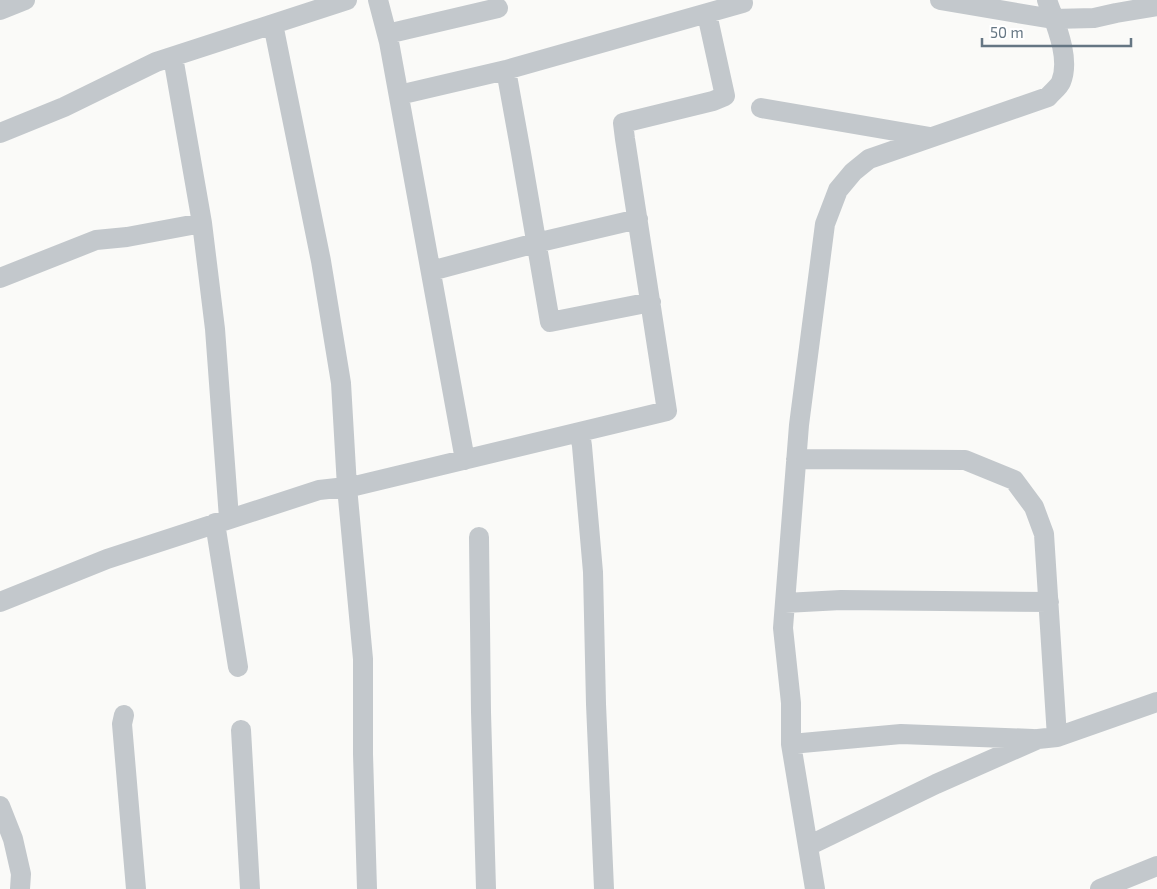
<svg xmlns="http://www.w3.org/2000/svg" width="1157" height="889" font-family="'Exo 2',sans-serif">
<rect width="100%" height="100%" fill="#fafaf8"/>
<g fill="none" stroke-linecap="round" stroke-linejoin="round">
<path stroke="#c3c8cc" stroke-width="20" d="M378,0L389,42L465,460
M940,0L1053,19L1094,18L1116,13L1157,6
M0,10L25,0
M273,24L321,261L341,383L347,487L363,659V754L367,889
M387,34L498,8
M173,57L202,223L215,329L229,518
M506,70L521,153L550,322L651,302
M399,95L506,70L743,3L742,0
M761,108L930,137
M0,133L64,107L156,62L347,0
M431,271L536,243L638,219
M0,278L96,240L127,237L202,223
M580,433L582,446L593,572L596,704L604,889
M796,459L965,460L1014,480L1034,507L1044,534L1057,737
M215,523L238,667
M479,537L481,712L486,889
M0,602L107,559L319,490L355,486L667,411L625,139L623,123L713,101L725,96L707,14
M785,603L841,600L1049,602
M124,715L122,724L136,889
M241,730L250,889
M791,744L901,734L1033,739
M0,806L13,839L21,874L20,889
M808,846L936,784L1038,739L1057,737L1157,702
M815,889L791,744V703L783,628L799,425L825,224L838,190L853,172L869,159L1048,97C1052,92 1059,87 1061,82C1071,58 1055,23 1047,0
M1100,889L1157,866"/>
</g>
<path d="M982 38v8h149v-8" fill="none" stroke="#657683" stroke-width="2.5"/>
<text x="990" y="38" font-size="15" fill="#657683" stroke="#ffffff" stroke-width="4" paint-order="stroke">50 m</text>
</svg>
